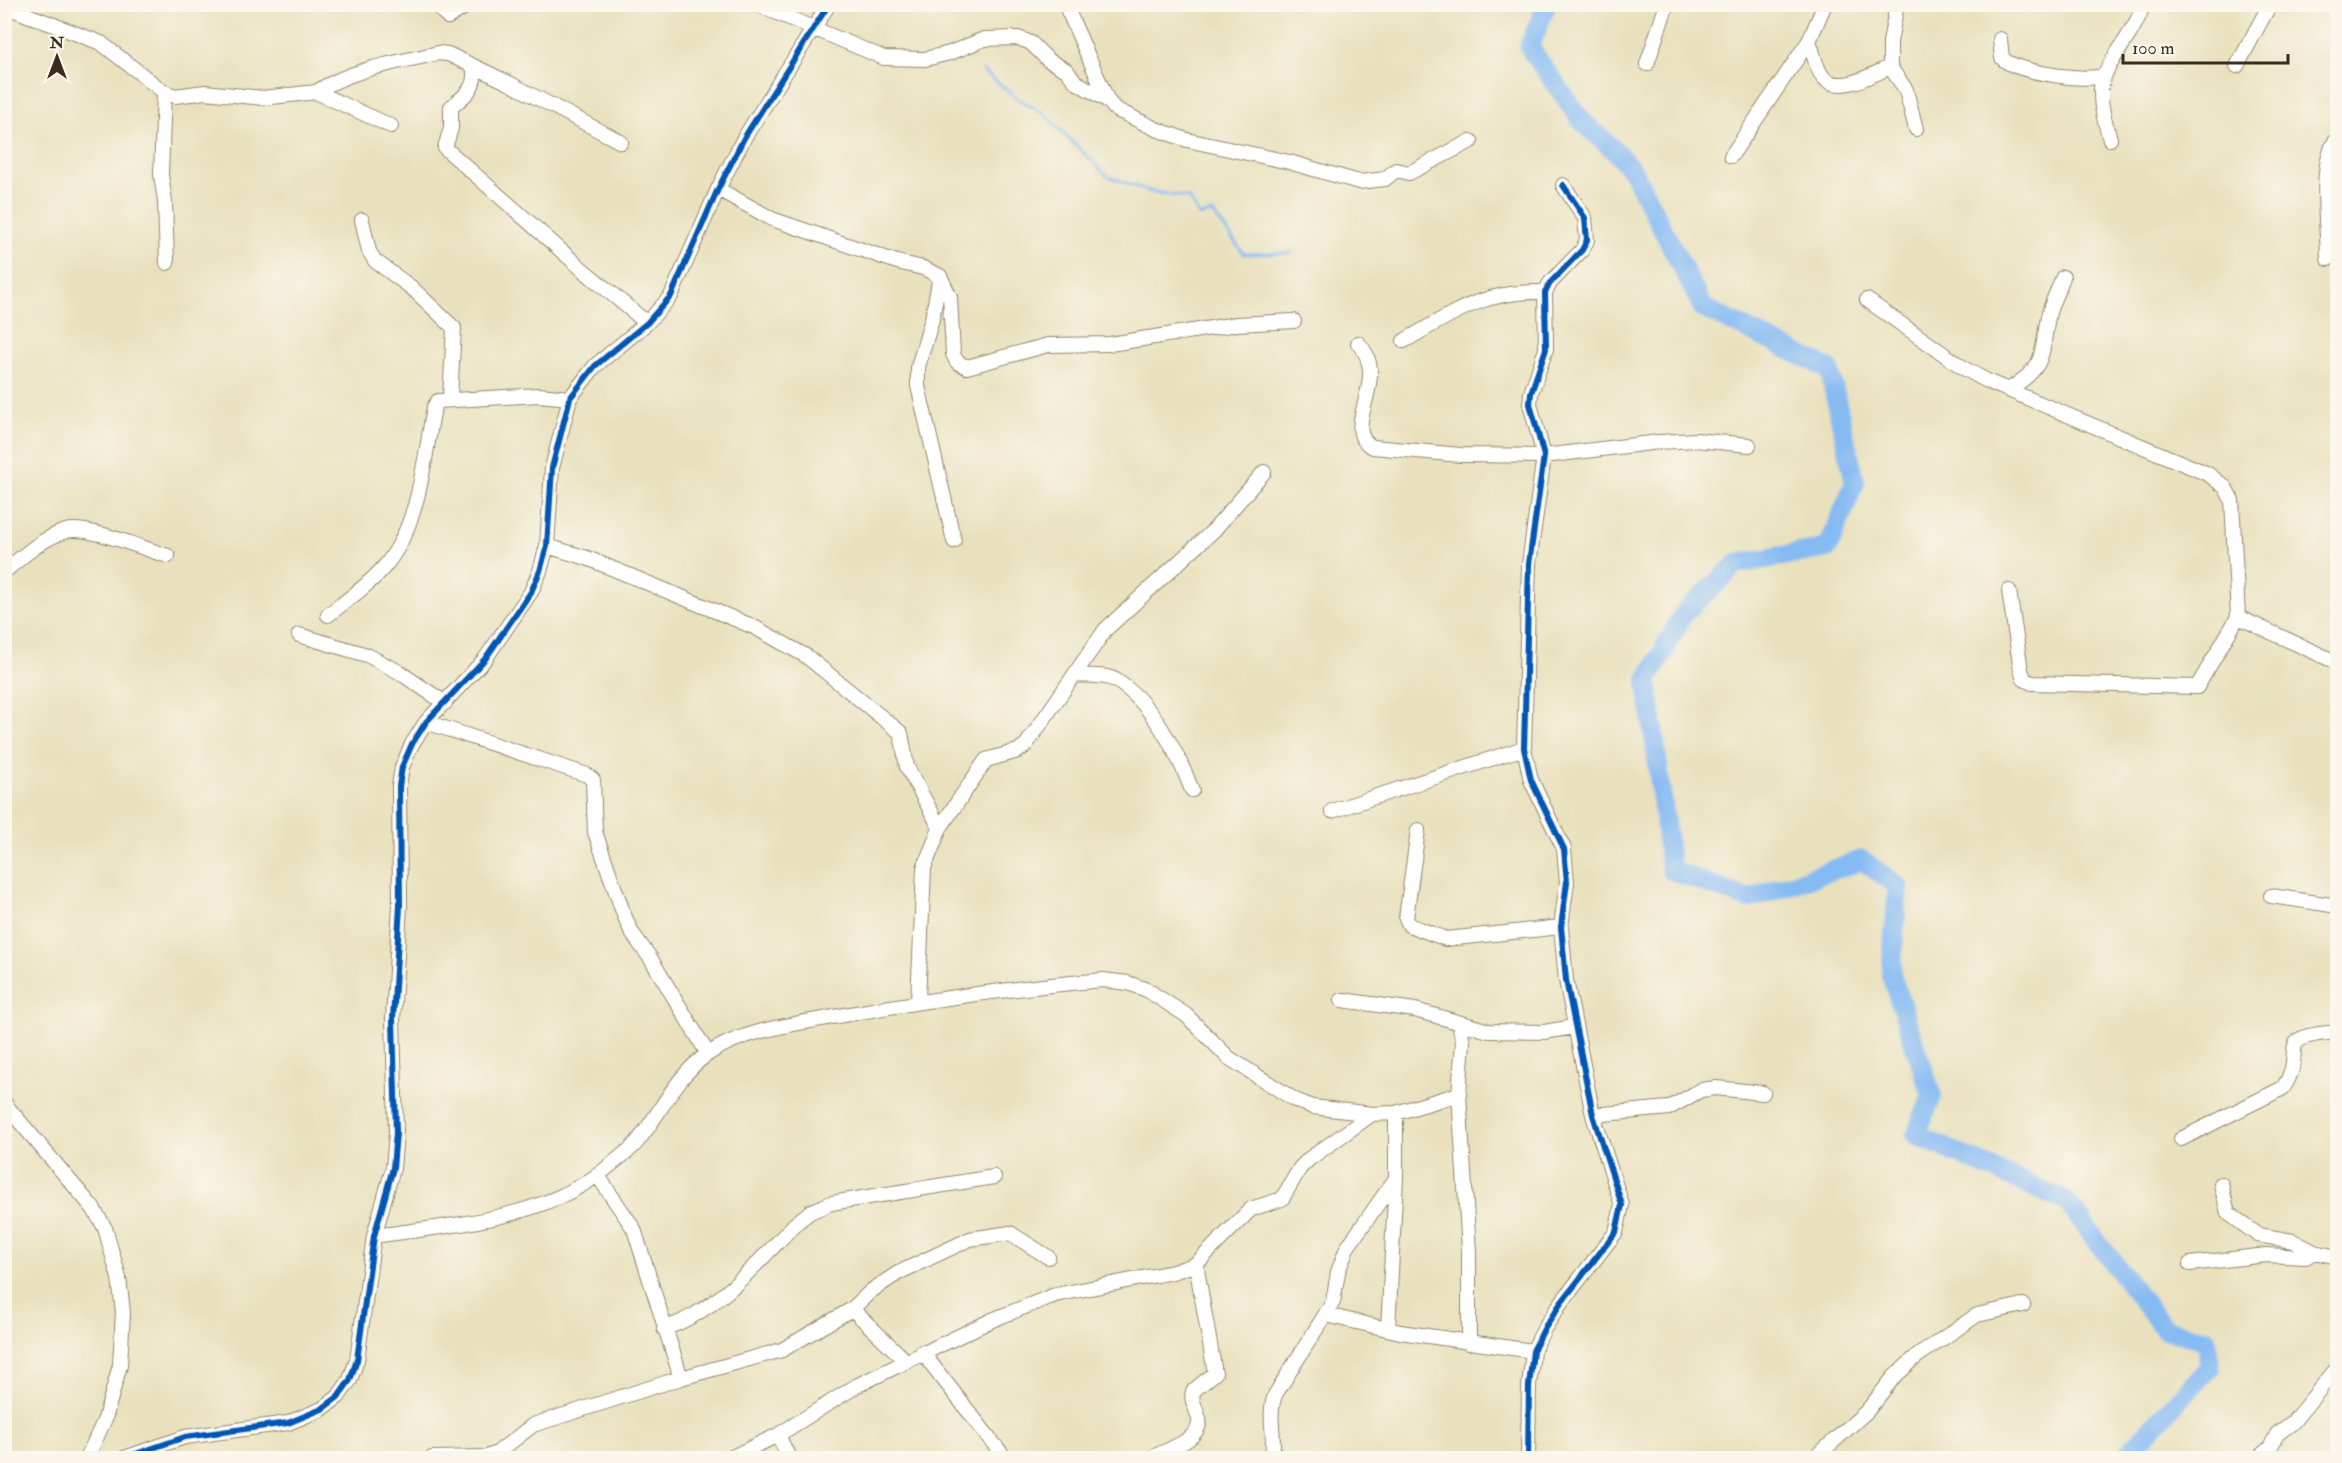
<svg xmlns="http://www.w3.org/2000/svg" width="2342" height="1463" font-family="'IM FELL Double Pica',serif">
<rect width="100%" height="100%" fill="#fbf7ec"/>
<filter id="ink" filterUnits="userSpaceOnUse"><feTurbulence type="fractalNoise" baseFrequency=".0167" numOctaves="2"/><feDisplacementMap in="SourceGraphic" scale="12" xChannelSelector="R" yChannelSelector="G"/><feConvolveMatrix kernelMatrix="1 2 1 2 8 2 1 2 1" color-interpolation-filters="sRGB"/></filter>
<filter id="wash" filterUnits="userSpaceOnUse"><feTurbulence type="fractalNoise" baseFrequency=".008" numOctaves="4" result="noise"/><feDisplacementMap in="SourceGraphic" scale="24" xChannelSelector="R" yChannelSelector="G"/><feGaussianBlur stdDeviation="1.35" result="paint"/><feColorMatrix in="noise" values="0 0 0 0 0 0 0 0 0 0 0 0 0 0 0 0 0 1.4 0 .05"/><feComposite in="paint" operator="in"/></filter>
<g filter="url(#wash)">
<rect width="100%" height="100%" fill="#e9e1be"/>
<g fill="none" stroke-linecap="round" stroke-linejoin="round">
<path stroke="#85baf3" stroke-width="3" d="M983,71L1017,98L1043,113L1107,176L1148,191L1189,198L1199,216L1213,213L1244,254L1292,253"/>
<path stroke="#85baf3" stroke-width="20" d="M1547,4L1529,47L1582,121L1617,153L1634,173L1703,308L1829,369L1855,482L1828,548L1737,564L1684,613L1647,681L1671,870L1748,899L1862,860L1898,886L1891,975L1932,1096L1916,1135L2067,1202L2165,1330L2206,1339L2210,1367L2123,1458"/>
</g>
</g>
<g filter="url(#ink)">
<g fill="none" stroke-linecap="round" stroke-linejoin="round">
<g stroke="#92866e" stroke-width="16">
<path id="minor" d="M435,4L448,17L470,4
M756,4L884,58L925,59L950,53L984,39L1018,38L1031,43L1048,60L1066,70L1076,82L1105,99
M1065,4L1108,101L1115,109L1156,129L1187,140L1289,162L1359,182L1385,179L1396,170L1409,173L1471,141
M1897,4L1890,42V67L1906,90L1916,129
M4,6L101,43L164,92L175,96L205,92L263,98L316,92L391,126
M2000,39L2002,58C2014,72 2089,83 2105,75
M1809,41C1813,51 1816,69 1823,77C1839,95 1873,74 1890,67
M1647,64L1667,4
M2237,66L2270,4
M474,69C476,88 466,95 451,107V128L445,148L582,269L647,323
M164,92L161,175L165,201L167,263
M316,92C353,68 397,63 438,53L448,54L509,83L621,142
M2110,139C2105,122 2100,106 2101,88C2104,63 2136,34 2143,4
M1731,156L1809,41L1825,4
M718,189L772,219L897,262L923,268L940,276L950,297L953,354L957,362L967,367L1048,345L1110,344L1237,324L1294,321
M362,220L369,251L375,261L412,288L454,328L450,398
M2328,259C2328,229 2317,159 2338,138
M940,276L932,319L918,367V386L954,541
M1867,300L1965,369L1989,382L2208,474L2225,487L2232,500L2238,617L2338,663
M1404,341C1455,312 1484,290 1545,292
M1358,343C1393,379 1337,430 1373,447L1460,455L1544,456L1659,442L1696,440L1749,445
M2010,389C2049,364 2040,353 2049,313C2052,301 2059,288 2063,277
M547,546L587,558L754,627L806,656L901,733L907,767L940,828
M4,572C22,557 42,538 66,531C87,525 144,549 168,556
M2009,591L2021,670L2024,679L2032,683L2197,687L2238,617
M328,615C347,600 368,586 384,567C420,525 424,459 434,407L438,401L539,395L570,398
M299,635L367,655L399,672L445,703
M1076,675C1089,676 1106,674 1117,681C1153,704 1177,752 1192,790
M426,722L587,775L593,780L595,832L624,915L632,933L651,959L708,1054
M1332,811L1524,748
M1418,830L1406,918L1409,925L1446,939L1561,927
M2271,896L2338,906
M1342,1000L1415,1010L1489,1031L1544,1032L1574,1027
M918,1001L924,868L940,828L986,760L1018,751L1026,745L1105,630L1214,530L1264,472
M1459,1023L1463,1042L1459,1094L1469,1251V1343
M4,1103L93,1208L105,1228L119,1278L123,1312L120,1365L105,1419L87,1458
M1593,1115L1669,1108L1701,1090L1716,1088L1763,1093
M2181,1139L2283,1088C2309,1050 2269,1037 2338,1032
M598,1176L634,1229L681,1378L782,1350L852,1309L871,1291L898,1273L970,1239L1010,1233L1048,1257
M2221,1184L2228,1213L2258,1235L2293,1241L2314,1252L2338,1257
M374,1236C457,1224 547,1220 613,1163C621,1156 631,1150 637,1142C661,1113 675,1076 708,1054C743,1030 792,1025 833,1017C923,1000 1013,988 1103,980L1128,983L1147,990L1186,1015L1229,1058L1295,1100L1313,1107L1372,1114L1396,1113L1459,1094
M2190,1264L2266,1255L2306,1257L2314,1252
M852,1309L906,1361
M1326,1315L1400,1332L1533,1351
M664,1329C719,1310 756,1264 796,1223L810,1212L831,1203L994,1177
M1388,1329L1396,1178V1113
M922,1352L1005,1458
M778,1435L789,1458
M124,1458L185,1437L288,1423L322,1409L338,1397L350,1380L357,1360L374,1236L393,1168L396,1133L393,1019L400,906L399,786L402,767L412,744L426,722L485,659L531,592L540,571L547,546L552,468L570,398L595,366L647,323L671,296L718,189L744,138L829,4
M432,1458L487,1457L497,1453L533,1425L681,1378
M730,1458L778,1435L858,1385L992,1320L1055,1295L1173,1272L1196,1264L1251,1209L1282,1199L1300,1168L1309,1159L1372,1114
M1151,1458C1166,1450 1202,1440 1199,1419C1197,1409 1190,1401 1193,1391L1215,1373L1196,1264
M1272,1458C1276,1436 1267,1416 1275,1395L1333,1302L1338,1272L1347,1248L1396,1178
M1528,1458L1529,1386L1533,1351L1545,1327L1561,1303L1616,1232L1622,1205L1593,1115L1566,980L1561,927L1567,882L1564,849L1531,780L1524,748L1529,564L1544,456L1530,404L1531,393L1546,349L1545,292L1550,283L1582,250L1587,240L1585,218L1563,185
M1815,1458L1867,1411L1894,1377L1916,1357L1977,1315L2023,1305
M2258,1458L2270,1448L2277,1434L2292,1423L2338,1367"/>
</g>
<use href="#minor" stroke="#fff" stroke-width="14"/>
<g stroke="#fbf7ec" stroke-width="10">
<path id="cycleway" d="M124,1458L185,1437L288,1423L322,1409L338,1397L350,1380L357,1360L374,1236L393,1168L396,1133L393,1019L400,906L399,786L402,767L412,744L426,722L485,659L531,592L540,571L547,546L552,468L570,398L595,366L647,323L671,296L718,189L744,138L829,4
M1528,1458L1529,1386L1533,1351L1545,1327L1561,1303L1616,1232L1622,1205L1593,1115L1566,980L1561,927L1567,882L1564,849L1531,780L1524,748L1529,564L1544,456L1530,404L1531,393L1546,349L1545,292L1550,283L1582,250L1587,240L1585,218L1563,185"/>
</g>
<use href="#cycleway" stroke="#0057b8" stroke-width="6"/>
</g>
</g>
<rect width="2342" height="1463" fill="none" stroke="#fbf7ec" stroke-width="24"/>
<g transform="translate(57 57)" stroke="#fbf7ec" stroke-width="4.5" paint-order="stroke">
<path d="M0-4.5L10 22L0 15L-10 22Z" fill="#3b2a1e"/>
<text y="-9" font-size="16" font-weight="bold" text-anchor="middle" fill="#3b2a1e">N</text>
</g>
<path d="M2123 54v9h165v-9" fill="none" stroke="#3b2a1e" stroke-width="3"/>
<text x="2132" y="54" font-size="18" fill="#3b2a1e" stroke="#fbf7ec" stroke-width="4.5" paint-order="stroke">100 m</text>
</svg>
